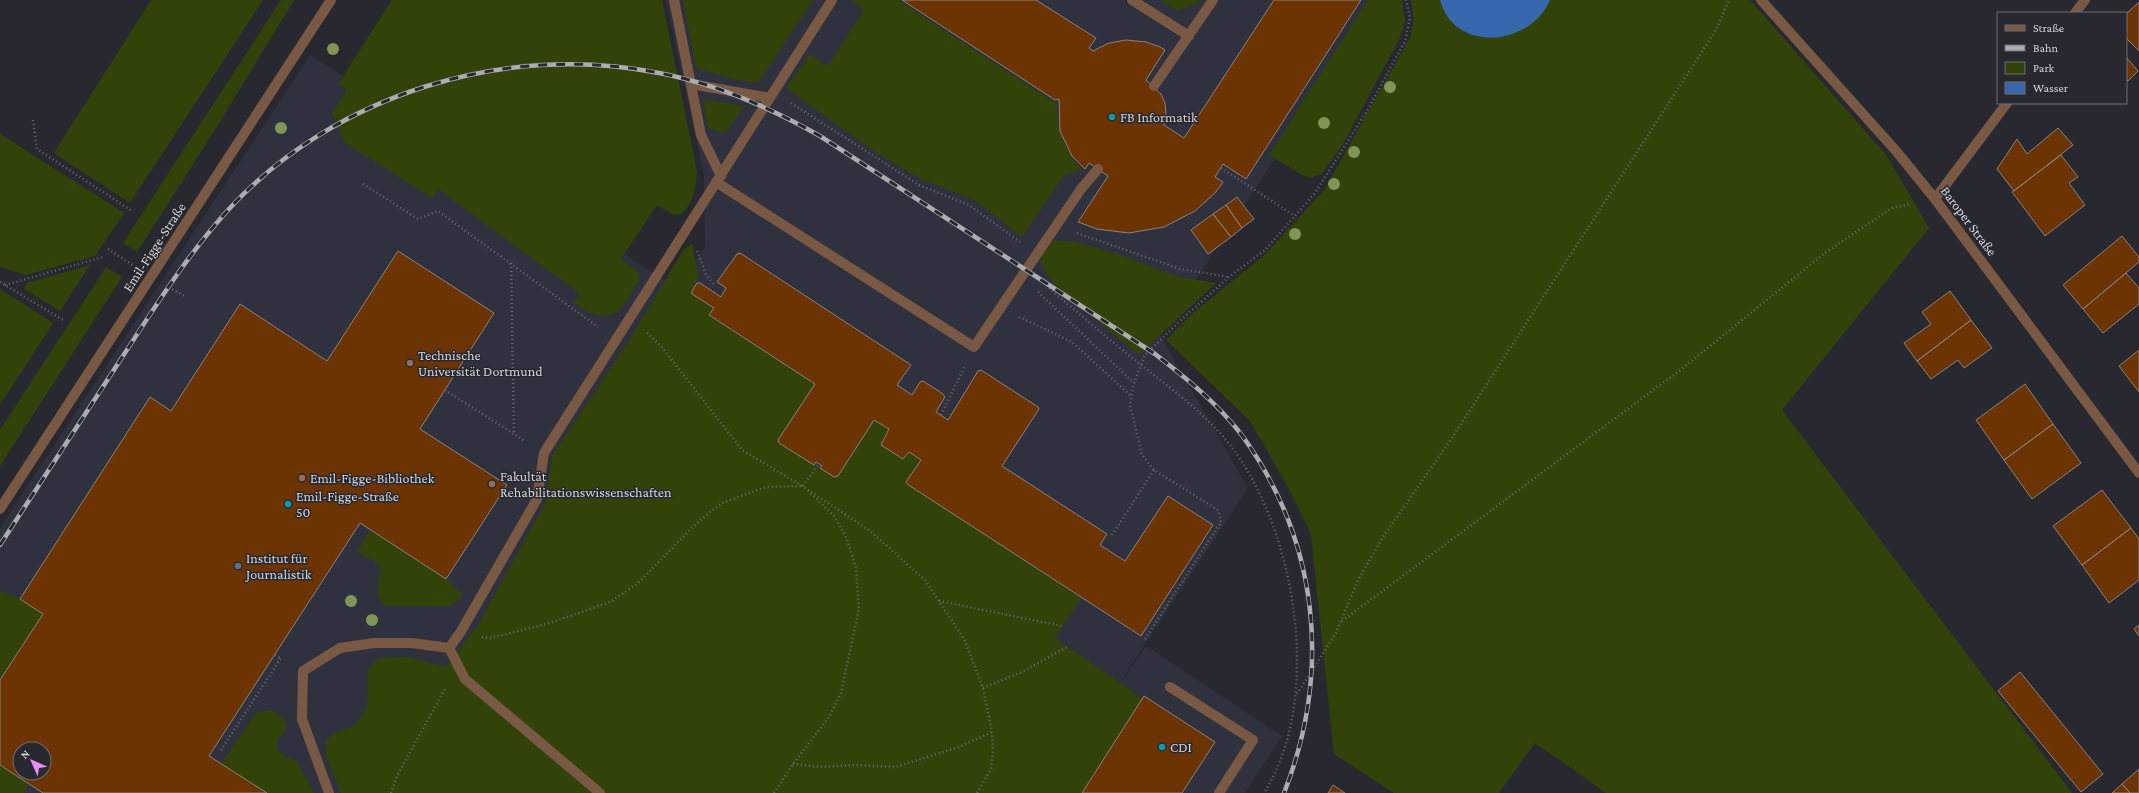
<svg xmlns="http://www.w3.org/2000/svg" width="2139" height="793" font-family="'Crimson Pro',serif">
<rect width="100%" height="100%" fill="#282930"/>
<path fill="#2f323e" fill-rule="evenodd" d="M666,0H1378L1160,335L1248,488L1109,699L1146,646L1282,736L1245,793H0V528L310,55L668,282L674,293L705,247L704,175ZM20,749H44V773H20Z"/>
<path fill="#32430a" d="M151,0H263L130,203L54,153Z
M281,0H294L213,133L137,252L123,243Z
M392,0H662L697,171C696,188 694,201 682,214L674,215L657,205L621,259L638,271L639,280C633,289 628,302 620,309C607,323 586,312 574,303L580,294L438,189L432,198L344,142L332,113L347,90L338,84Z
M683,0H813L758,83L732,79L696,68Z
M851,0H898L1057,104C1056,131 1065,150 1082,170L1064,175L1022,237L973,199L923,180L875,152L786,88L810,54L828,66L864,10Z
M1160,0H1200L1198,3L1178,11Z
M1368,0H1402L1405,21L1400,38L1343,144L1322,174L1311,178L1302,175L1269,155Z
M1411,0H1750L1887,156L1929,228L1782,410L2072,793H1606L1535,743L1499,793H1394L1334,754L1311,534L1289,489L1250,421L1166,340L1194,312L1266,254L1324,190L1410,38L1414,18Z
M703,99L744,106L730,127L723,133L708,128Z
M0,134L124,213L95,256L26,275L0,267Z
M1054,240L1076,242L1115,253L1179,277L1216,283L1139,355L1057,287L1043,269L1041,257Z
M692,244L699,277L691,291L692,294L714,309L709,316L815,384L778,440L779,443L834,477L838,476L874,420L889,430L881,444L903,459L909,452L920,459L906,482L907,484L1081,598L1055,638L1143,699L1082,793H341L326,756V741C338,728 342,733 353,726C371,715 369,689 367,671L379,658L408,657L446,667L478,625L546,502L552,456L627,344L684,249Z
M90,265L60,311L24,289L27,283Z
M106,267L122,277L0,466V430Z
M0,289L53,323L0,405Z
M370,530L446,579L463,595L451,606H386C373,596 379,583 381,569L376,562L357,552Z
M0,591L20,599L43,614L0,680Z
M271,710L284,719L287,728L278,739L276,747C282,756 286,759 296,760L314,793H267L221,764L256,713Z
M0,765L29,784L24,793H0Z"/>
<path fill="#3767ac" d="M1440,0H1550C1532,45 1455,55 1440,0Z"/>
<path fill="#6d3403" stroke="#8a827d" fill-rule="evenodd" d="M902,0H1036L1096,38L1089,48L1093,51L1109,43L1126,40L1146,42L1160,47L1165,50L1146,80L1161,94L1165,103L1166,114L1164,125L1184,138L1274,0H1361L1246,179L1223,164L1215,177L1223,182L1215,193L1195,211L1164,227L1129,233L1097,229L1078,222L1108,176L1089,163L1085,169L1072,156L1060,131L1059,99L1055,100Z
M2139,2V51L2126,38V14Z
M2126,57L2138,71L2128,81L2126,79Z
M2058,128L2073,145L2014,191L1997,169L2017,139L2027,154Z
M2061,155L2078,177L2069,183L2085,205L2045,236L2012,192Z
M1237,197L1254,219L1242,228L1226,205Z
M1226,205L1242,228L1231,237L1213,214Z
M1213,214L1231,237L1208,254L1191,230Z
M2122,236L2139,257V262L2083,309L2063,285Z
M398,251L494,313L420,429L507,485L446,579L360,523L209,756L267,793H43L0,765V680L43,614L20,599L150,397L171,411L240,304L327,361ZM20,749H44V773H20Z
M740,253L911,365L897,385L912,395L920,382L923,381L943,394L945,397L936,412L948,420L978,371L981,370L1038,407L1039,409L1002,466L1107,534L1100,545L1125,561L1168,496L1213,525L1141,636L907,484L906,482L921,460L909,452L903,459L881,445L889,429L874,420L838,476L834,477L820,468L822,466L816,462L814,465L779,443L778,440L815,384L709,315L714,308L692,294V291L697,283H700L721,297L726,288L717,282L737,254Z
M2126,273L2139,288V304L2103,333L2083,309Z
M1950,291L1971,320L1917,361L1904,343L1931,324L1922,312Z
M1971,320L1992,348L1964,368L1958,360L1931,379L1917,361Z
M2139,350V392L2119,366Z
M2025,384L2053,424L2004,460L1976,420Z
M2053,424L2081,463L2032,499L2004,460Z
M2102,490L2131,528L2082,565L2053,526Z
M2131,528L2139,539V580L2109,603L2082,565Z
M2139,625V636L2134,629Z
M2020,672L2103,774L2081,792L1998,691Z
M1144,696L1215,742L1182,793H1082Z
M2139,769V793H2130L2122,784Z
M2122,784L2130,793H2112Z
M1333,785L1345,793H1328Z"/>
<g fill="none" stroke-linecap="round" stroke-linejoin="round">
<path stroke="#696a70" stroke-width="2.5" stroke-dasharray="1 3" stroke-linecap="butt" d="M791,103L919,185L969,205L1020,242
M33,120L37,149L132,211
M1221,168L1295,216
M363,184L418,219L438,211L598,327
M1077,233L1180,269L1229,277
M108,249L134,266
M697,251L706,274L714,285
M511,263L514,434
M0,282L63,320
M1043,283C1075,310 1107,338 1140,364C1171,389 1205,413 1230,445C1296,529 1324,699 1264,793
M5,285L103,257
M169,287L184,296
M1038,292L1134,383
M1019,317L1072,342L1131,396
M647,333L661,346L742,450L802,486L869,530L925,580L964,639L983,688L992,732L993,750L991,769L977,793
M445,390L525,441
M941,415L965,366
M803,486L819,464
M1112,535L1154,470
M939,601L1062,626
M1342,621L1683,368L1826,252L1892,208L1910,204
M482,637L490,638L550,623L610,602L637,584L699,521L722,503L766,487L802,486
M1145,639L1221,522L1218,510L1154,470L1142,455L1130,405L1134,383L1145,355L1182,319L1229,277L1265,250L1315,193L1367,111L1405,41L1410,18L1406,0
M275,655L282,659
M983,688L1024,671L1067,647
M1297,694L1336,633L1358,580L1383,537L1450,441L1716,30L1729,0
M221,750L281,658
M793,764L822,767L855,765L895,767L959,747L992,732
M391,793L397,776L445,689
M774,793L793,764L829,717L841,693L859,609L856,568L847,539L834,516L808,491"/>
<path stroke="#7a5944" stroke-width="10" d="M674,0L701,135L721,176
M1132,0L1189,36
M1761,0L1897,152L1935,199L2139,473
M2075,13L2085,0
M691,84L770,98
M1154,86L1213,0
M716,182L974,347L1081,189L1098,169
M1935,199L2007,103
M0,509L331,0
M449,648L460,633L537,499L544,453L832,0
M449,648L465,679L600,793
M1170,687L1253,740L1219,793
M329,793L302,719L303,671L340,648L374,643H412L449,648"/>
<g stroke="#acadb1" stroke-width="4.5">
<path id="rail" d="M0,545C40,483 81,421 121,359C155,307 187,255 229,209C335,94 506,42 659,73C717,84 769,107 820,136L1155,354C1186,378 1217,403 1241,434C1319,541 1332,671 1284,793"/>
</g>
<use href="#rail" stroke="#282930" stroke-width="3" stroke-dasharray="9" stroke-linecap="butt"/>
</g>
<g fill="#7f9658">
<circle cx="333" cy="49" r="6"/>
<circle cx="1390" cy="87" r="6"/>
<circle cx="1324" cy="123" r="6"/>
<circle cx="281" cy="128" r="6"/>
<circle cx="1354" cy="152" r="6"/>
<circle cx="1334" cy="184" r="6"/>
<circle cx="1295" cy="234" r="6"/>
<circle cx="351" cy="601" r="6"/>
<circle cx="372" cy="620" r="6"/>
</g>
<g fill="#0f9aa8" stroke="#282930" stroke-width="1.5">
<circle cx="1112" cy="117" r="4"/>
<circle cx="288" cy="504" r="4"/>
<circle cx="1162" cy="747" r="4"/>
</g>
<g fill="#8d6e63" stroke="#282930" stroke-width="1.5">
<circle cx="410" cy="363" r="4"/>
<circle cx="302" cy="478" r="4"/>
<circle cx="492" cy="484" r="4"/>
</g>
<circle fill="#5c6f8a" stroke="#282930" stroke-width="1.5" cx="238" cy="566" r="4"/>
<g text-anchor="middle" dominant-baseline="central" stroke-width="3" stroke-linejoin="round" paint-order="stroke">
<g font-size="14" fill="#d2d3d7" stroke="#282930" text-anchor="start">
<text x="1120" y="117">FB Informatik</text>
<text x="418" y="355">Technische<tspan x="418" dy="16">Universität Dortmund</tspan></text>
<text x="500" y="476">Fakultät<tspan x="500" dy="16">Rehabilitationswissenschaften</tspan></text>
<text x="310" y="478">Emil-Figge-Bibliothek</text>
<text x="296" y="496">Emil-Figge-Straße<tspan x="296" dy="16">50</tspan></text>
<text x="246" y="558">Institut für<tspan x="246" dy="16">Journalistik</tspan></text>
<text x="1170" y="747">CDI</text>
</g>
<g font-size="14" fill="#d2d3d7" stroke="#282930">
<text transform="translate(1969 221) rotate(53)">Baroper Straße</text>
<text transform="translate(154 247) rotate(-57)">Emil-Figge-Straße</text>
</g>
</g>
<rect x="1997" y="12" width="130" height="92" fill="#282930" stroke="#6c6d73"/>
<rect x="2005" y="25" width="20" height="6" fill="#7a5944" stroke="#6c6d73"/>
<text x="2033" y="32" font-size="12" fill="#d2d3d7">Straße</text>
<rect x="2005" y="45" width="20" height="6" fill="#acadb1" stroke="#6c6d73"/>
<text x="2033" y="52" font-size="12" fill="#d2d3d7">Bahn</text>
<rect x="2005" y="62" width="20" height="12" fill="#32430a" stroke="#6c6d73"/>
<text x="2033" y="72" font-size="12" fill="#d2d3d7">Park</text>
<rect x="2005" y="82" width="20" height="12" fill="#3767ac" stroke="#6c6d73"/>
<text x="2033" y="92" font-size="12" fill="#d2d3d7">Wasser</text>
<g transform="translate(32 761) rotate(315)"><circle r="19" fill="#282930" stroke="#6c6d73"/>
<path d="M0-3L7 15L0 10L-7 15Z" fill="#ec8cfa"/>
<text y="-6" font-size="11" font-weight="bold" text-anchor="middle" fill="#d2d3d7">N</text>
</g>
</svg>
